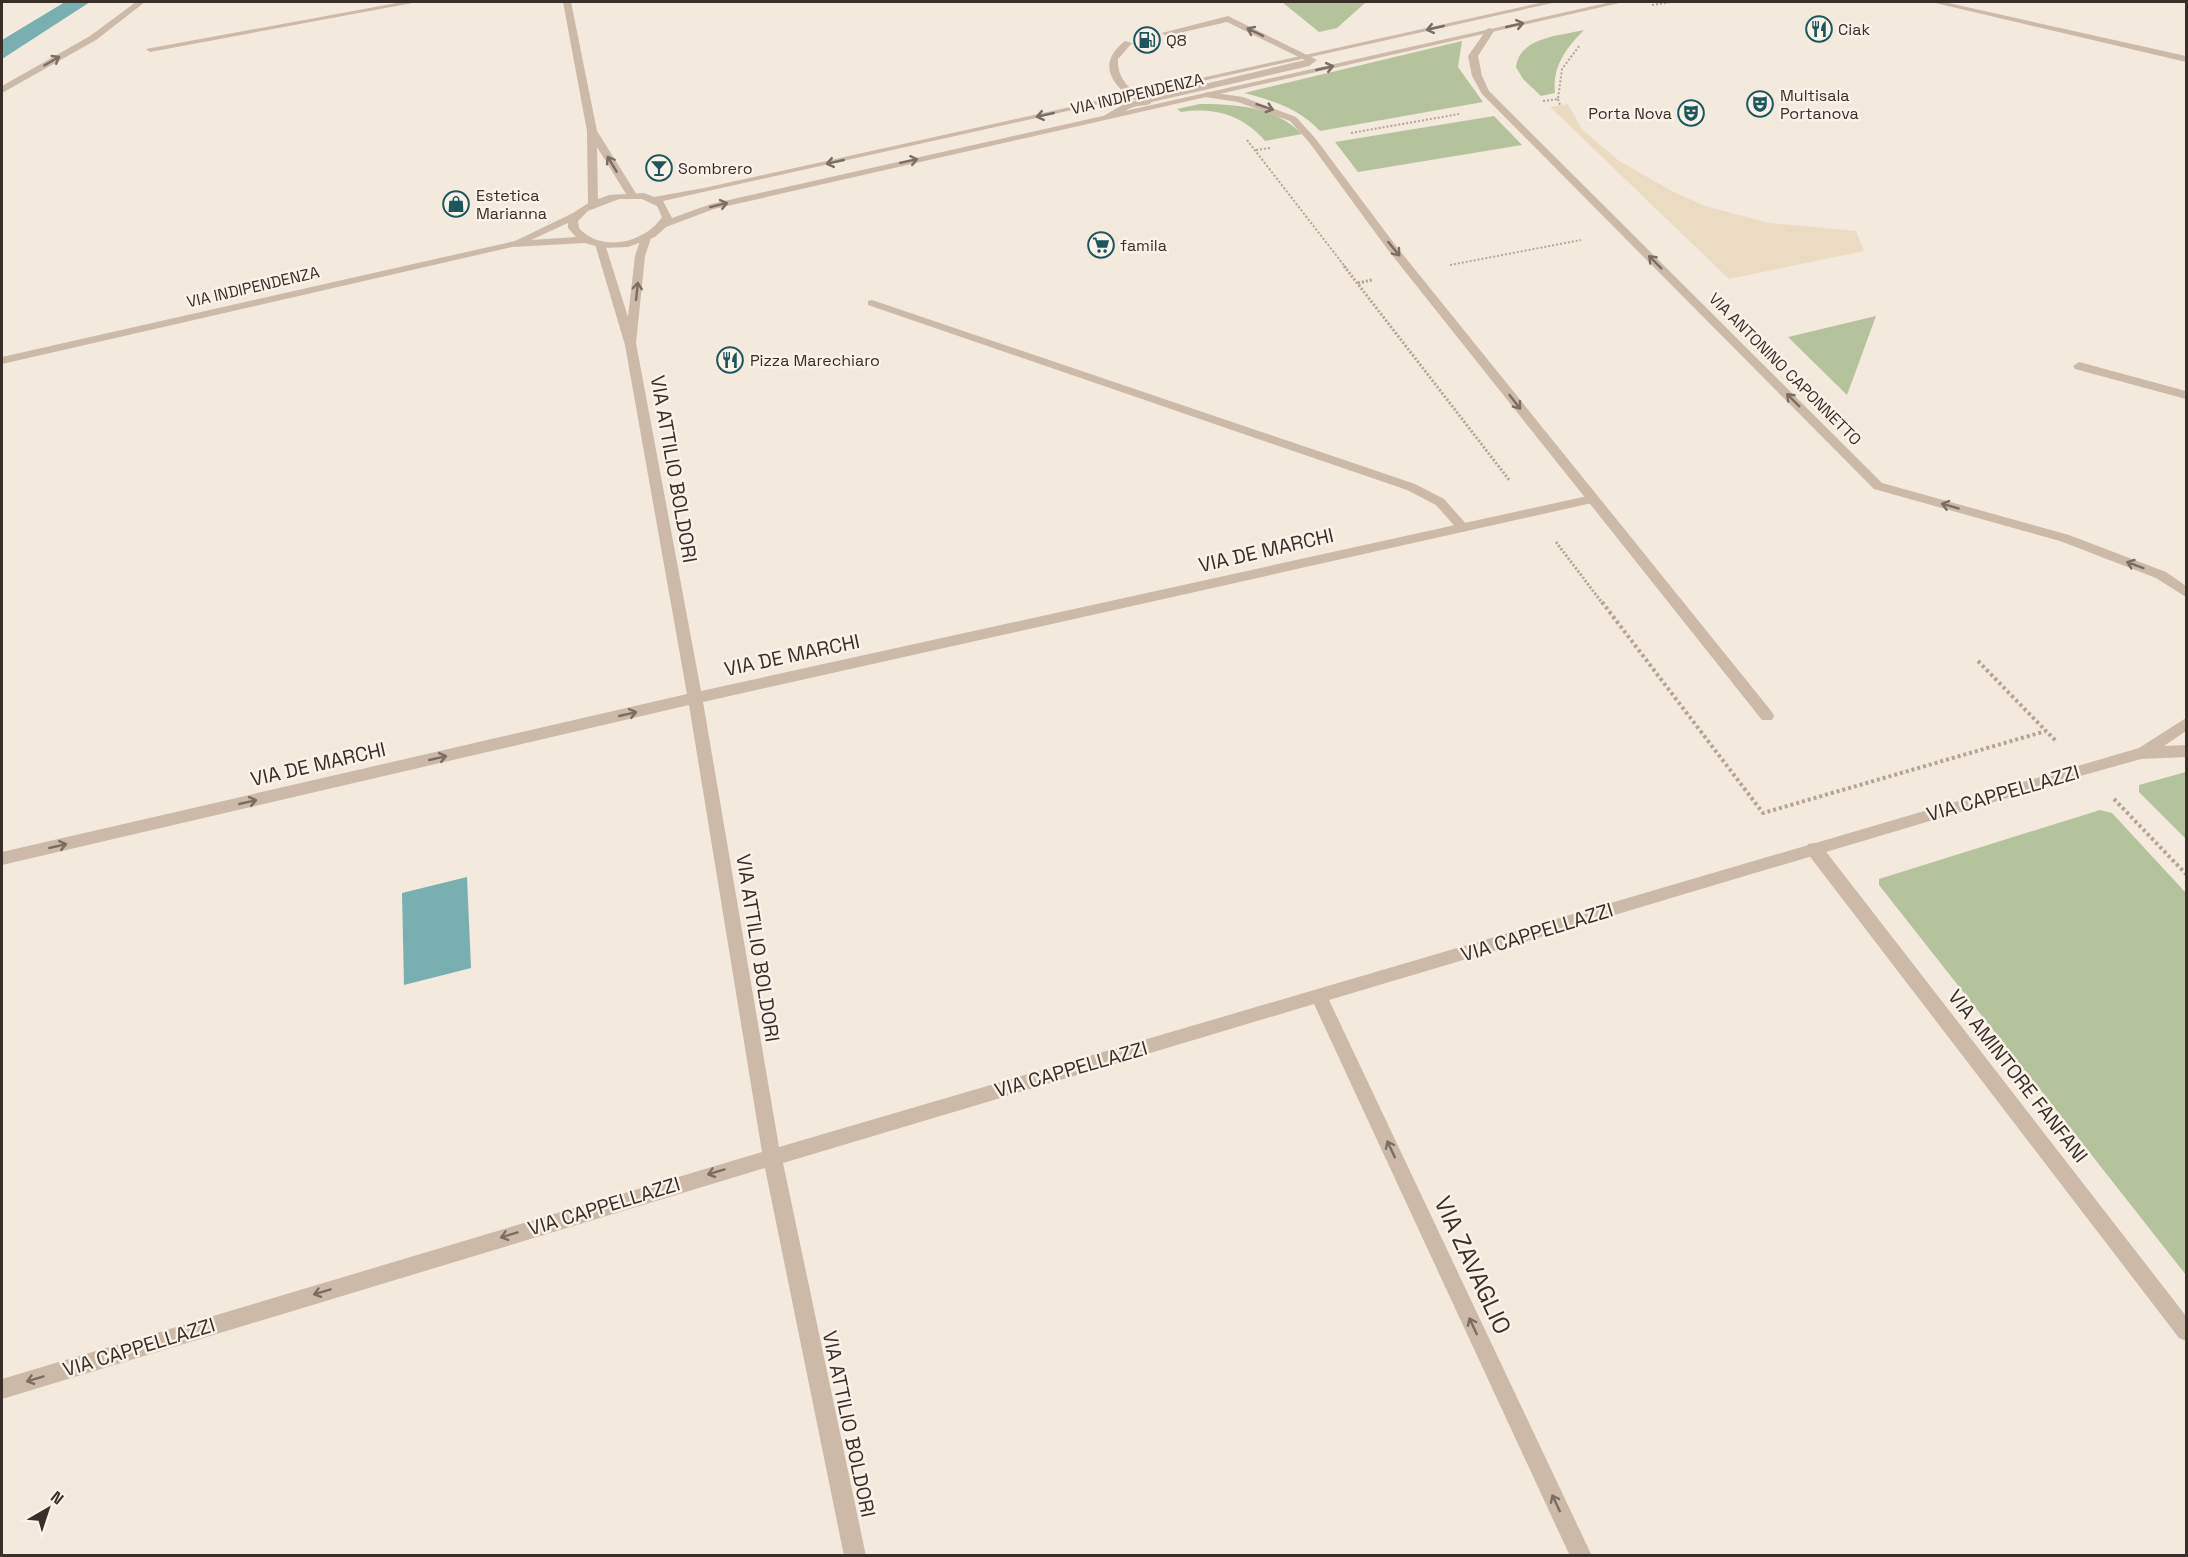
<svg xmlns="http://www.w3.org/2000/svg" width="2188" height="1557" font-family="'Space Grotesk',sans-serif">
<rect width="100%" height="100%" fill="#f3e9dd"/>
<path fill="#b5c39c" d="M1282,2H1366L1337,28L1319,32Z
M1584,30C1566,48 1552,67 1555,93L1541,96L1523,79L1516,67C1520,37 1559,36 1584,30Z
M1462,41L1458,67L1483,102L1320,131C1300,109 1272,100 1244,93Z
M1200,104C1236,104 1276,107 1302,134L1265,141C1243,115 1214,107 1181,112L1177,109Z
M1494,116L1522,145L1358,172L1335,142Z
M1876,316L1847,395L1788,337Z
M2186,772V839L2139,792V785Z
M2100,810L2112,813L2186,893V1275L1879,885V879Z"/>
<path fill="#ecdbc3" d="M1568,104L1582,129L1619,161L1674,192L1705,206L1769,223L1856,231L1864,251L1729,279L1550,107Z"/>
<path fill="#7aafb2" d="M65,2H90L2,59V40Z
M467,877L471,968L404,985L402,893Z"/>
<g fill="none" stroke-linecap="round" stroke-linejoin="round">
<path stroke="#b8a392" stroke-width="2" stroke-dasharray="2 2" stroke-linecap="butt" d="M1884,2H1895
M1652,5L1672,2
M1558,99L1560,105
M1543,101L1558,99L1562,69L1580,45
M1351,133L1459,114
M1247,140L1346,268
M1256,150L1270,148
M1450,265L1581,240"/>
<path stroke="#b8a392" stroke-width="3" stroke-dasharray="2 2" stroke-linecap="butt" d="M1344,266L1510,481
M1358,283L1372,280
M1556,542L1603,604"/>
<path stroke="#b8a392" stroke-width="4" stroke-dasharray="3 3" stroke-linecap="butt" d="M1602,602L1763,813L2046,731L2056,741
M1978,661L2046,731
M2114,799L2186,874"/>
<path fill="#ccb9a8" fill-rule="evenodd" d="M1228,16L1317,60L1309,66L1152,102C1148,107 1141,104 1134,107C1123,110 1116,120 1105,119V115L1126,103L1136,101C1110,84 1097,63 1125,41L1132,43L1118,59C1117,78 1129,90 1146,98L1305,60L1227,22L1166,36L1162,33Z
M1490,28L1494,31L1478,56L1482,76L1489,91L1882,483L2069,535L2166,572L2186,586V597L2156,578L2060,541L1874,489L1482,94L1472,76L1468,56L1487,29Z
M1208,92L1243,97L1296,117L1315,138L1396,246L1772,712L1774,716L1772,720H1762L1388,250L1309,142L1290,121L1238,102L1205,97V93Z
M872,300L1415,484L1444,499L1470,528L1464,532L1459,531L1436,505L1407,490L868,305V301Z
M2079,362L2186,391V399L2075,369L2073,366Z
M1814,843L1820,844L2186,1316V1341L2179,1338L1808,854L1806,849L1808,844Z"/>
<path fill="#ccb9a8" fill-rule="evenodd" d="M136,2H145L96,40L2,93V86L90,36Z
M402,2H418L150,52L146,49Z
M563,2H571L597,131L637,195L636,197H628L597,147L598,203L593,206L588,203L587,131Z
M1931,2H1944L2186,56V62Z
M646,235L651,238L645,256L636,343L701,691L1592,495L1598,499L1592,503L703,702L779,1147L2139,748L2186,718V731L2164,746L2186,745V757L2141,759L2084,775L1329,1000L1592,1556H1570L1314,1004L783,1163L866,1556H844L765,1168L2,1399V1379L762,1152L689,705L2,865V852L687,694L625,345L595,244L600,241L605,244L628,317L635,256L641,238Z"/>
<path fill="#ccb9a8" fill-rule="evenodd" d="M1544,2H1557L663,201L672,218L711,204L1611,2H1624L714,209L666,227L655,237L628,247L602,248L585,243L512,247L2,364V357L515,241L573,213L590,202L609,195L644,193L654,197L704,188ZM619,199H642L657,206L662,217C645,243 601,253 579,228L578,221L588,211ZM568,223V228L576,237L531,240Z"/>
</g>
<defs><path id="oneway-shaft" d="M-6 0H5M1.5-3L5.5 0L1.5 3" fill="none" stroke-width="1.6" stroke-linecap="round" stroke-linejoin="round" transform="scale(1.5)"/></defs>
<g stroke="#7b6d62">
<use href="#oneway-shaft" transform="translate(1515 25) rotate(-13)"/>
<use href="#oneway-shaft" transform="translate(1435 28) rotate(167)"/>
<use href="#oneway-shaft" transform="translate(1255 32) rotate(-154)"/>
<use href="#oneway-shaft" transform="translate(52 61) rotate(-30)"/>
<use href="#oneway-shaft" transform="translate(1325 68) rotate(-13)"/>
<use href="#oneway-shaft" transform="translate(1265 107) rotate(19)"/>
<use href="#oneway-shaft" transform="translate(1045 115) rotate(167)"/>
<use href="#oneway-shaft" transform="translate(909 161) rotate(-12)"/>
<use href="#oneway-shaft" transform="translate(835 162) rotate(167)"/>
<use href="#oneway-shaft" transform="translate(612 164) rotate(-121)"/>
<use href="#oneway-shaft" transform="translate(719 205) rotate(-14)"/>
<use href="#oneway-shaft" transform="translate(1394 249) rotate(51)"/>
<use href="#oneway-shaft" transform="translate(1655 262) rotate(-135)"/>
<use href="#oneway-shaft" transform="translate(637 291) rotate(-84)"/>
<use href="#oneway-shaft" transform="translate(1793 400) rotate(-135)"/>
<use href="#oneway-shaft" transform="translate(1515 402) rotate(52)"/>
<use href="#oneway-shaft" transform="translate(1950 506) rotate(-164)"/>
<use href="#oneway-shaft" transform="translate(2135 565) rotate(-159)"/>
<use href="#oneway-shaft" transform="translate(628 714) rotate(-13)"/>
<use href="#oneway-shaft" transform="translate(438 758) rotate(-13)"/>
<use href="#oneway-shaft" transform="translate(248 802) rotate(-13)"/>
<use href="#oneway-shaft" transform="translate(58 846) rotate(-13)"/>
<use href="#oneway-shaft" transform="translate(1391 1149) rotate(-115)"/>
<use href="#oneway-shaft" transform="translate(716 1172) rotate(163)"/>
<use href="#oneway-shaft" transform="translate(509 1235) rotate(163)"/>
<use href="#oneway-shaft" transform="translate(322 1292) rotate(163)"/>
<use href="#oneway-shaft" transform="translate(1473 1326) rotate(-115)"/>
<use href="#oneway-shaft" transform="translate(35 1379) rotate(163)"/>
<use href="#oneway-shaft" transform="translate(1556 1503) rotate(-115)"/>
</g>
<defs>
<g id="restaurant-ring" transform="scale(1.35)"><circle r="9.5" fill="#fbf3ea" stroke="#1c575d" stroke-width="1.5"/><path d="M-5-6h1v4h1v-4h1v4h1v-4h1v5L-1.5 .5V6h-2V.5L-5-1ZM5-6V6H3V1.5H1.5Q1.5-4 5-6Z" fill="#1c575d"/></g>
<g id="fuel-ring" transform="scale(1.35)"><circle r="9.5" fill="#fbf3ea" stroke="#1c575d" stroke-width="1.5"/><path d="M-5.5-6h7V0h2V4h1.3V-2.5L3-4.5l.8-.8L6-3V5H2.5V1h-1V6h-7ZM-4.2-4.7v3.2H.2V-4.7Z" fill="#1c575d"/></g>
<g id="theatre-ring" transform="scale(1.35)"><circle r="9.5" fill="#fbf3ea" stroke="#1c575d" stroke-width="1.5"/><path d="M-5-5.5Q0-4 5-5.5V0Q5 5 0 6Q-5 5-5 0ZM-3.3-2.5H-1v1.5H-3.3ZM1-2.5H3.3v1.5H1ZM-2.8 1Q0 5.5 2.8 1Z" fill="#1c575d"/></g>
<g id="bar-ring" transform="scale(1.35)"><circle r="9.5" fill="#fbf3ea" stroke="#1c575d" stroke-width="1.5"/><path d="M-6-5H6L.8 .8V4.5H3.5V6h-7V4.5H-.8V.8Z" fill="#1c575d"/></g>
<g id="shop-ring" transform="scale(1.35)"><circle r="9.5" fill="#fbf3ea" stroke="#1c575d" stroke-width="1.5"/><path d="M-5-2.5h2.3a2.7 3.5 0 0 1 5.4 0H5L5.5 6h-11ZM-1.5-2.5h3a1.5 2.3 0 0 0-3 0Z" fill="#1c575d"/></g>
<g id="supermarket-ring" transform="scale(1.35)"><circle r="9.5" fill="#fbf3ea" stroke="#1c575d" stroke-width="1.5"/><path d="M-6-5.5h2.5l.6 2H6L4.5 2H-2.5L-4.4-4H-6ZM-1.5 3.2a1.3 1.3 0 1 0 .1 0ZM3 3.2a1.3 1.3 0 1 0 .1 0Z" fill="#1c575d"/></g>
</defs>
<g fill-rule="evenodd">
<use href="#restaurant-ring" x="1819" y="29"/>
<use href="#fuel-ring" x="1147" y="40"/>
<use href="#theatre-ring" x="1760" y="104"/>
<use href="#theatre-ring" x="1691" y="113"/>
<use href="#bar-ring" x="659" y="168"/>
<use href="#shop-ring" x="456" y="204"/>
<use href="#supermarket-ring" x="1101" y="245"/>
<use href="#restaurant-ring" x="730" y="360"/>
</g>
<g text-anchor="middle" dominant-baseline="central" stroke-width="5" stroke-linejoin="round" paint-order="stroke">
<g font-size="16" fill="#392e28" stroke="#fbf3ea" text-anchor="start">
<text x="1838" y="29">Ciak</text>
<text x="1166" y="40">Q8</text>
<text x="1780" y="95">Multisala<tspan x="1780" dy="18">Portanova</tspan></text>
<text x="1672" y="113" text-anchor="end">Porta Nova</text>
<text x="678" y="168">Sombrero</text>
<text x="476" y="195">Estetica<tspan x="476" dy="18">Marianna</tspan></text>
<text x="1120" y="245">famila</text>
<text x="750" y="360">Pizza Marechiaro</text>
</g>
<g font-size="16" fill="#392e28" stroke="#fbf3ea">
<text transform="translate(1137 94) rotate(-13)">VIA INDIPENDENZA</text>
<text transform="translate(253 287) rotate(-13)">VIA INDIPENDENZA</text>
<text transform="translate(1785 369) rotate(45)">VIA ANTONINO CAPONNETTO</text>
</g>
<g font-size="20" fill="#392e28" stroke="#fbf3ea">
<text transform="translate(674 469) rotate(80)">VIA ATTILIO BOLDORI</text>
<text transform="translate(1266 550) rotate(-13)">VIA DE MARCHI</text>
<text transform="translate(792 655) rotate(-12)">VIA DE MARCHI</text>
<text transform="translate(318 764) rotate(-13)">VIA DE MARCHI</text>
<text transform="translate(2003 793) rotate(-16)">VIA CAPPELLAZZI</text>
<text transform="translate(1537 932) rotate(-17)">VIA CAPPELLAZZI</text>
<text transform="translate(758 948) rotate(81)">VIA ATTILIO BOLDORI</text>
<text transform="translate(1071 1069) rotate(-16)">VIA CAPPELLAZZI</text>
<text transform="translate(2018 1076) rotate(52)">VIA AMINTORE FANFANI</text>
<text transform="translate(604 1206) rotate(-17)">VIA CAPPELLAZZI</text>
<text transform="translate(139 1347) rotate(-17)">VIA CAPPELLAZZI</text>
<text transform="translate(849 1424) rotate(78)">VIA ATTILIO BOLDORI</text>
</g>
<g font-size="24" fill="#392e28" stroke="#fbf3ea">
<text transform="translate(1473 1265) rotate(65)">VIA ZAVAGLIO</text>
</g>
</g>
<rect width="2188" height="1557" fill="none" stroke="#392e28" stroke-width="6"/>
<g transform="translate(48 1509) rotate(39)" stroke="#fbf3ea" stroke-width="4.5" paint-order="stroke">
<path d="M0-4.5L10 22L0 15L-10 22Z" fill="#392e28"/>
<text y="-9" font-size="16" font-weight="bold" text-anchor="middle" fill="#392e28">N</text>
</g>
</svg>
